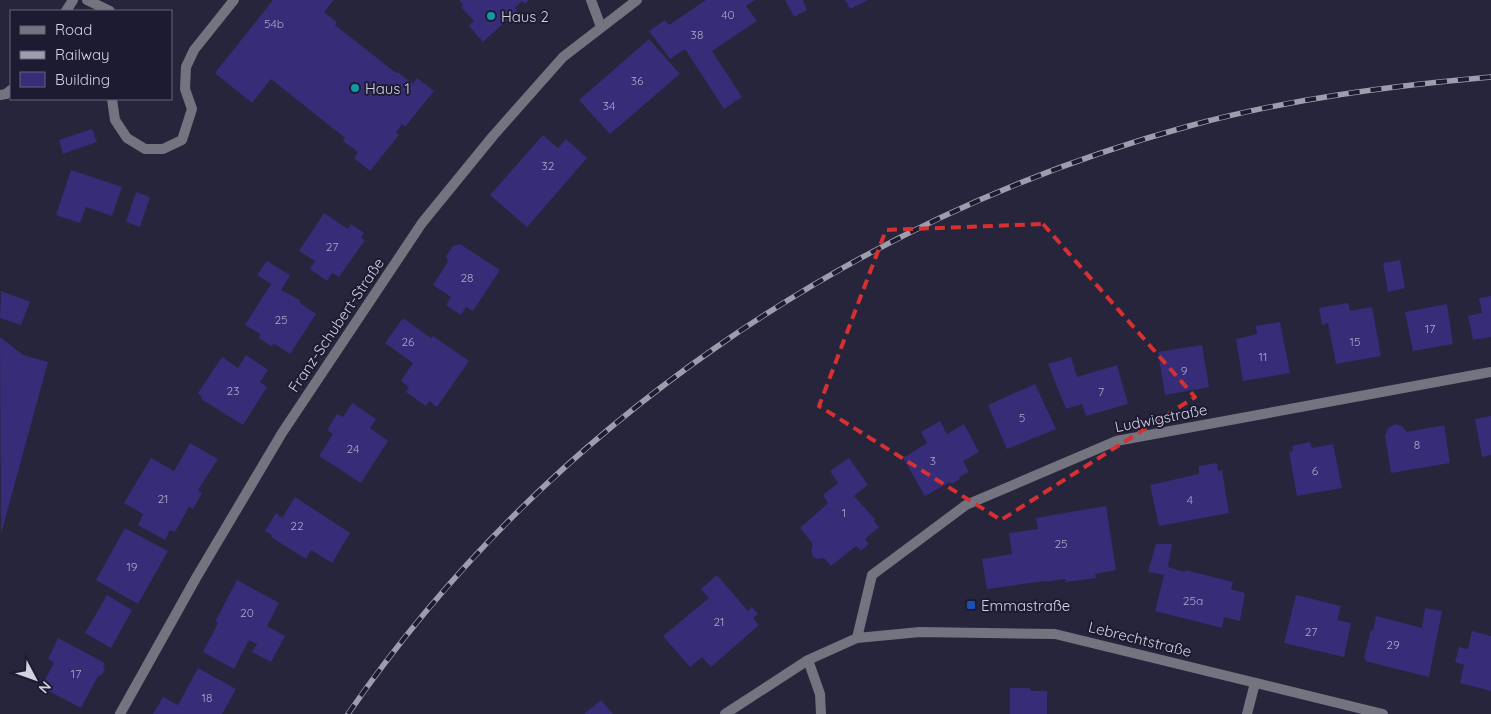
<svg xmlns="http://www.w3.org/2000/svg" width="1491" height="714" font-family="Quicksand,sans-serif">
<rect width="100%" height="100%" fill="#26253b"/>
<path fill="#372c78" d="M273,0H334L324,12L337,22L335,25L396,73L398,72L413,84L417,78L434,91L405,127L402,124L396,133L399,135L370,171L354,158L358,152L343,141L345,138L271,79L252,103L215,73Z
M459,0H529L525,4L522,1L515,8L517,11L483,42L469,26L474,21L461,7L463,5Z
M706,0H755L746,6L757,21L712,51L742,97L724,109L685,49L670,59L649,31L665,20L669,25Z
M785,0H803L807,10L794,17Z
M845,0H868L850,9Z
M649,39L680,74L610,134L579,100Z
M92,129L97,142L63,154L59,140Z
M543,135L558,148L566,139L587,158L527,227L490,195Z
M71,170L122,187L112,216L86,207L80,223L56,215Z
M136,192L150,197L140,227L126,222Z
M324,213L348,229L351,224L364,233L361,238L365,240L339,277L332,273L327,281L310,269L315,261L299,251Z
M460,244L500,270L473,311L466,307L461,315L446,305L451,297L433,285L448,262L446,256L453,246Z
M1400,260L1405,288L1388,292L1383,263Z
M267,261L290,275L281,290L300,300V303L316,314L290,354L275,344L271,346L259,338L260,334L245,325L271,284L257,275Z
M1,291L30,302L21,325L0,318Z
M1491,296V337L1473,340L1468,316L1482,313L1479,298Z
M1348,303L1350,311L1372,307L1381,356L1336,364L1328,323L1322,325L1319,308Z
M1447,304L1453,344L1413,351L1405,312Z
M403,318L431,338L433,336L469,361L437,407L429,401L426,406L406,392L409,387L401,381L413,363L385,343Z
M1280,322L1290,373L1243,381L1236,339L1257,334L1256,326Z
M0,337L23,355L48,362L1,534Z
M1202,345L1209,387L1165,395L1158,352Z
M246,355L268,370L260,382L267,387L243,425L201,399L202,397L198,393L222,357L238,368Z
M1071,357L1077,377L1117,365L1128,404L1086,416L1082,404L1066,409L1048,364Z
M1035,384L1056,429L1007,449L988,405Z
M352,403L376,419L370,428L388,441L361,483L319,456L333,434L327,430L337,414L343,417Z
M1491,416V455L1482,457L1475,419Z
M940,421L947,434L964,424L979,452L963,461L969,472L959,477L960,479L952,484L950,482L925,496L903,458L927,443L921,432Z
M1395,424L1402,426L1407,432L1444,425L1450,463L1391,473L1385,436L1388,428Z
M1310,442L1312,448L1333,444L1342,488L1297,496L1289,452L1293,451L1292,446Z
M190,443L218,459L198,490L202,493L193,509L189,507L175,532L170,530L165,540L138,525L143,514L124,503L151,458L174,471Z
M849,458L868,485L854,496L875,519L874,521L879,527L865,539L869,544L861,551L856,546L831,566L824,558L817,559L813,557L811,550L813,544L800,528L828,503L823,495L838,483L830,471Z
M1217,463L1218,471L1222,470L1229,513L1159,526L1150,485L1199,474V466Z
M295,497L350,533L332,563L311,550L306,559L271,537L272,535L265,531L276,513L282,518Z
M1106,506L1116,570L1095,574L1096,578L1066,582L1065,579L1045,582L1044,581L987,589L982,559L1012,554L1009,533L1038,529L1036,518Z
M125,528L168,551L138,604L96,580Z
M1156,544H1172L1168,567L1185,572V570L1233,582L1231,589L1245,593L1240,621L1224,617L1222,628L1155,611L1164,575L1148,572Z
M717,575L748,611L752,607L758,614L753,618L759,625L711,667L702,657L690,667L663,636L709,598L701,589Z
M237,580L279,603L267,626L285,636L271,662L252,652L257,644L249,640L234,669L203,652L218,623L215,622Z
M107,595L132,610L111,648L85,633Z
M1296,595L1341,606L1337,620L1351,623L1344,657L1284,643Z
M1425,608L1442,611L1429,677L1365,661L1366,659L1364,658L1371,630L1373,631L1376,616L1422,628Z
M1472,631L1491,636V691L1460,683L1464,665L1455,662L1459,647L1468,649Z
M58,638L105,663L103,667L105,670L102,675L98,676L81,708L41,687L54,663L48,659Z
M198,668L236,689L222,714H153L163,697L178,705Z
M1010,688H1030L1031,691H1047V714H1010Z
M601,700L613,714H584Z"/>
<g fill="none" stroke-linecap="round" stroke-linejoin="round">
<path stroke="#747480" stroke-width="10" d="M87,0L110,11
M591,0L601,27
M66,11L73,0
M0,95L6,94L11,90
M112,99L115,120L127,138L145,149H163L182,140L192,109L185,89L186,67L194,50L234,0
M1247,714L1255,683"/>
<path stroke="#747480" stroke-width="10" d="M857,638L872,575L966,505L1116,441L1491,372
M808,660L820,694L821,714
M120,714L196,578L282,433L422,223L493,136L563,57L637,0
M725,714L808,660L857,638L920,632L1055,634L1383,714"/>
<g stroke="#9d9dae" stroke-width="5.5">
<path id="rail" d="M348,714C546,427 853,218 1189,126C1288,99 1390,86 1491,77"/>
</g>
<use href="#rail" stroke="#1c1b31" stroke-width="4" stroke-dasharray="11" stroke-linecap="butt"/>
</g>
<path fill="none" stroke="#d63031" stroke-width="4" stroke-dasharray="10 6" stroke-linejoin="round" d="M1043,224L1195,397L1001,520L819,406L886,230Z"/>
<g fill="#0f9aa8" stroke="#1c1b31" stroke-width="2">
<circle cx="491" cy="16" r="5"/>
<circle cx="355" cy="88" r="5"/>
</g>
<rect fill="#1a4fb4" stroke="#1c1b31" stroke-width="2" x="966" y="600" width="10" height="10" rx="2.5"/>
<g text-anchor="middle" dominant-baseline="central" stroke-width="4" stroke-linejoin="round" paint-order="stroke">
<g font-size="12" fill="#aba8c7">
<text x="728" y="14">40</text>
<text x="274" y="23">54b</text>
<text x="697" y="34">38</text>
<text x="637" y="80">36</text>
<text x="609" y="105">34</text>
<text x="548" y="165">32</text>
<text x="332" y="246">27</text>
<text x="467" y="277">28</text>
<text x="281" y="319">25</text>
<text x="1430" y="328">17</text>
<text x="408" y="341">26</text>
<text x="1355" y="341">15</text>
<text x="1263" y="356">11</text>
<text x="1184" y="370">9</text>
<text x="233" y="390">23</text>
<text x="1101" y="391">7</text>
<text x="1022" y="417">5</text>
<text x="1417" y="444">8</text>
<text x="353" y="448">24</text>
<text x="933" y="460">3</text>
<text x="1315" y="470">6</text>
<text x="163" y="498">21</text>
<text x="1190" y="499">4</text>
<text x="844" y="512">1</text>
<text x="297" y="525">22</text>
<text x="1061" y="543">25</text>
<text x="132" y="566">19</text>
<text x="1193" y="600">25a</text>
<text x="247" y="612">20</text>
<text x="719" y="621">21</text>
<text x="1311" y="631">27</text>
<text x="1393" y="644">29</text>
<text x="76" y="673">17</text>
<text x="207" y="697">18</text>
</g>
<g font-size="15" fill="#d2d2e1" stroke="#1c1b31" text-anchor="start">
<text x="501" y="16">Haus 2</text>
<text x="365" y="88">Haus 1</text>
<text x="981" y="605">Emmastraße</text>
</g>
<g font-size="15" fill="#d2d2e1" stroke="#1c1b31">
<text transform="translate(336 325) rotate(-56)">Franz-Schubert-Straße</text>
<text transform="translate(1161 418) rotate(-11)">Ludwigstraße</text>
<text transform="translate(1140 639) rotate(14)">Lebrechtstraße</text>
</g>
</g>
<rect x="10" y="10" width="162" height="90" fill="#1c1b31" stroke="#656477"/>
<rect x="20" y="26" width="25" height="8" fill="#747480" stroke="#656477"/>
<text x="55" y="35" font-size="15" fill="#d2d2e1">Road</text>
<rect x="20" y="51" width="25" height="8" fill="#9d9dae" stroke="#656477"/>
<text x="55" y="60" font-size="15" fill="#d2d2e1">Railway</text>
<rect x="20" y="72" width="25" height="15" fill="#372c78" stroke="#656477"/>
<text x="55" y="85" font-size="15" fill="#d2d2e1">Building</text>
<g transform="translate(35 679) rotate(131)" stroke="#1c1b31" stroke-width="4" paint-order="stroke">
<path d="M0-4L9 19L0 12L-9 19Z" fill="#d2d2e1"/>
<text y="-8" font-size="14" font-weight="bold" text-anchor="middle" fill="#d2d2e1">N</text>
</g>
</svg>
